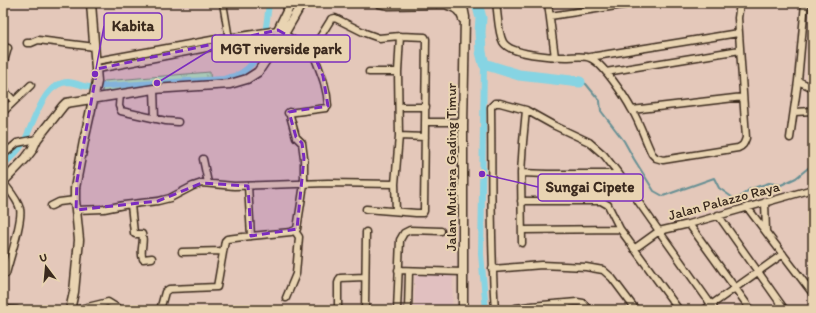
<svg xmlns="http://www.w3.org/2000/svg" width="816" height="313" font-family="Itim,sans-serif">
<defs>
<pattern id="park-tufts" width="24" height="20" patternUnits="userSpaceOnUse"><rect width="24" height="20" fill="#b3f0b6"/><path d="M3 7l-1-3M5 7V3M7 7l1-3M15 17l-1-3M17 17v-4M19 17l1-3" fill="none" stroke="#9bce9c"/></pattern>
</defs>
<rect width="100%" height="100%" fill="#e4c8ba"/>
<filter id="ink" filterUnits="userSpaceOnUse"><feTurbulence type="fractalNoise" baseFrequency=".025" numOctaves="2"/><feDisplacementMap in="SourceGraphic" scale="8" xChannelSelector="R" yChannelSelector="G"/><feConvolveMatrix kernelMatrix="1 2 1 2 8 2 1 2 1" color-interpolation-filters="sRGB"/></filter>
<g filter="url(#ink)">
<path fill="#e1c0c0" d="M415,275H453L452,310H414Z"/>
<path fill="url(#park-tufts)" stroke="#778d6a" d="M210,72L211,84L102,92L104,81Z"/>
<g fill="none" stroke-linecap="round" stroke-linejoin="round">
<path stroke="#689094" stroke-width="2" d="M580,82L586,84L600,101L601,111L624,141L634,159L654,191L663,196L714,178L719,188L736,200L750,189L769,183L781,185L796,178L813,164"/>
<path stroke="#86d4e3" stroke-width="6" d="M484,64L481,254L486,310
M3,165C10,159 17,153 22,145C34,126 41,83 68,82C74,82 82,86 89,87L224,79C229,77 236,76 241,73C265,59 266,28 269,3"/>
<path stroke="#86d4e3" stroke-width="11" d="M477,3L481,18L480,32L481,52L484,64L519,75L580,82"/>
<g stroke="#3b2a1e" stroke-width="9">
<path id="minor" d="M223,3L229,39
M496,3C498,14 498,33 503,42C510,55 552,57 566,57C573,57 584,55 590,58C603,63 625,97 632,110C640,123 645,140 652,154L656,158L663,160L738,148C743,146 744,144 746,138L738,18L740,3
M548,3L555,57
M550,16L636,3
M27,43H31L38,40L95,47
M3,47L8,48L3,65
M590,57L738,33
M96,61L228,37H234L278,30L295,41L306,44L312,50L330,21L331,19L335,18L365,33L379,38L400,36L425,37L426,39L424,211L423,213H416L366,209
M97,69L212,47L229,41L234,37
M369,72H398
M606,72L740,50
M798,81L813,88
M3,89L14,101
M154,89L155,119
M120,94L119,106L121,111L166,121L178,122
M400,107H426
M632,110L743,97
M3,112L31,85
M794,112L813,111
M288,113L326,108L328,106C327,84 319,70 312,50
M425,122H463
M399,136L425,137
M790,138L798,81L805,3
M3,155L17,143L37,139
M203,159L208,183
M521,173L547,174H619
M3,182C9,190 18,200 20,209C23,220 9,261 6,274
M521,201H601L608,205L620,229
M765,202L766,231
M131,205L134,233L135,234H142C145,242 139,252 143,259L152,258
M51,206L59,202L75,200
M747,207L813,294
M76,210L104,209L124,205L158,201L170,198L193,186L202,183L234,186L328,183L395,184
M396,211L395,184L399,136L398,72L400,36
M718,215L785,310
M689,224L751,310
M522,230L620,229L679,310
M251,236L291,232L297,229L304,184V158L302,143L296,137L289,112
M522,243L521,173L523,142L526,110
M634,249L659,231L715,310
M182,252L223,251
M492,269L542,265L586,267L603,270L612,278L636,310
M398,270L463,272
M286,298L296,274L299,237L295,231
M516,308L531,306
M3,309L17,310
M75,310L108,302L121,310
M160,310L165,292L169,289L217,287L225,241L227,239L251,236L248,186
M338,310V283L340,278L365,277
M365,310L366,232
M397,310L400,240L404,233L410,230L441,231
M408,310L409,271
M495,310C490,242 492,175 491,107L495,103H500L526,110L553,125L589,142L604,155L619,174L659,231L689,224L813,189
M531,310V306L577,302L583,303L589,310
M558,310L569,303
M704,310L783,254"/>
</g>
<g stroke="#3b2a1e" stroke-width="11">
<path id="secondary" d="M379,3L389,5L445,4C454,7 460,9 463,19
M460,3L463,7L465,17L463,126V310
M279,35L284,34L302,3
M3,182L26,158L32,150L37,139L63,106L66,103L154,89L230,84L247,79L258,72L266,60L279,35L278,30L291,3
M70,310L74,292L79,240L75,200V188L84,141L97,82L91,3"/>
</g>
<use href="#minor" stroke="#e9d4b2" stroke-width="6"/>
<use href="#secondary" stroke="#e9d4b2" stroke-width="8"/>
</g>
</g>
<path fill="#7b2cbf" fill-opacity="0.2" stroke="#7b2cbf" stroke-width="3" stroke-dasharray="8 5" stroke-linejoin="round" d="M278,30L312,50L323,76L328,106L289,112L296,137L302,143L304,158L297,229L251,236L248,186L202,183L158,201L76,210L77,181L97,69Z"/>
<g text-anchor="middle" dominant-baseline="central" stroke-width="4" stroke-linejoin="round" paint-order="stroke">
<g font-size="14" fill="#3b2a1e" stroke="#e9d4b2">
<text transform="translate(451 167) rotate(-90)">Jalan Mutiara Gading Timur</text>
<text transform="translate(724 201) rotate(-15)">Jalan Palazzo Raya</text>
</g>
</g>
<path fill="none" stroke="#7b2cbf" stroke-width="1.5" d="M95 74L104 26M157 83L212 49M482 174L538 187"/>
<g fill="#7b2cbf" stroke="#e9d4b2" stroke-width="1.5">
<circle cx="95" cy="74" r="4"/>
<circle cx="157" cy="83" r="4"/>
<circle cx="482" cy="174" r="4"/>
</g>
<g fill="#e9d4b2" stroke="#7b2cbf" stroke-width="1.5">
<rect x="104" y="13" width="58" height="27" rx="4"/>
<rect x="212" y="35" width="138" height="27" rx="4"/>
<rect x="538" y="174" width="105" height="27" rx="4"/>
</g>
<g font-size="15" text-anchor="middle" font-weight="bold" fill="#3b2a1e">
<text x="133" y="31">Kabita</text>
<text x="281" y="54">MGT riverside park</text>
<text x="590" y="192">Sungai Cipete</text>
</g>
<rect width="816" height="313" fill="none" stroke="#e9d4b2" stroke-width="16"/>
<rect x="8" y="8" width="800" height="297" fill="none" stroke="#3b2a1e" stroke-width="1.5" filter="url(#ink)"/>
<g transform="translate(46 267) rotate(344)" stroke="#e9d4b2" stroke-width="3" paint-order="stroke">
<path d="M0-3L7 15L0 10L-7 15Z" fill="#3b2a1e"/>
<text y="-6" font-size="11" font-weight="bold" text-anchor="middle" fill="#3b2a1e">U</text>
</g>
</svg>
